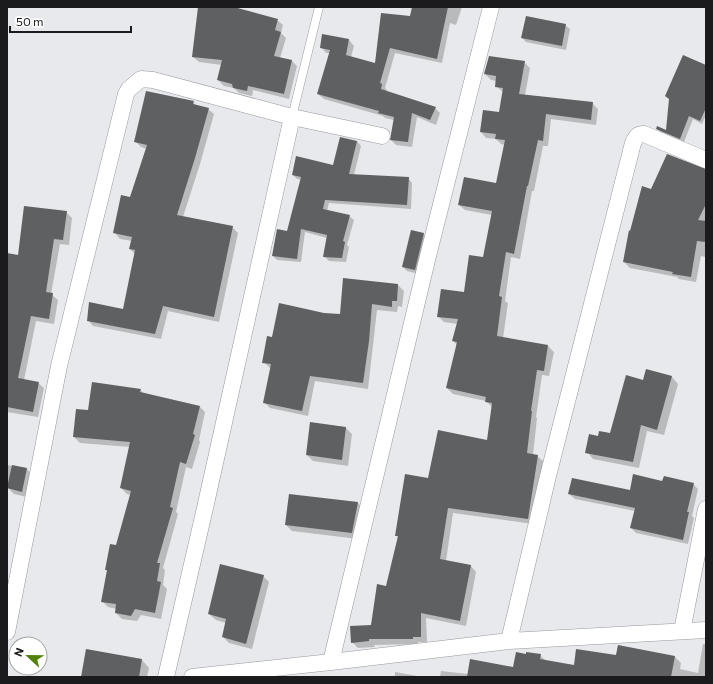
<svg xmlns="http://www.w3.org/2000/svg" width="713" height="684" font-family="Commissioner,sans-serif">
<rect width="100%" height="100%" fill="#e7e9ec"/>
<path fill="#0003" d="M199,7H232L277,20L283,25L281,33L286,38L280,58L292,61L297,66L289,99L253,90L252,96L239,93L234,88L224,86L218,80L222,65L199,62L193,57Z
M413,7H462L456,25L450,23L442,63L395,53L385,88L387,90L386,92L435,108L440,113L436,125L417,117L412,147L396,145L391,140L394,120L385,118L383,116L324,99L318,94L330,53H326L321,47L349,40L354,46L351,57L376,64L411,17Z
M565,25L570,29L566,50L526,42L522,38Z
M524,62L530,68L525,95L592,103L598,109L596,125L551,119L548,146H543L534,191H532L520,259L511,257L505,301L508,303L503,338L548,346L554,352L549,376L542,375L536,417L537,418L533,455L537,456L543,461L533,524L453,513L446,561L471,566L476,572L466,626L426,618L427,642H418V644L374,645L375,647L358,648L352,642L372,626L387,587L398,538L397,536L488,442L493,408L486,401L453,394L447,388L457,345L453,341L458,324L444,322L438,316L464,293L484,258L492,215L465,210L459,205L497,184L505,145L501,144L496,139L486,138L481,132L483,111L500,113L503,92L496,86V81L491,80L485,74Z
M706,66V115L702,124L693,119L684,142L661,132L657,129L667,131Z
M193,102L197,106L208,109L214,114L200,164L183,217L232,227L238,233L219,322L168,311L161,339L93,326L88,320L124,311L135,254L130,249L132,241L120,239L115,233L131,198L147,149L141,147L135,141Z
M357,141L361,146L354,175L408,178L412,183L411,209L329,203L327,211L349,216L354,220L347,245L349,247L346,262L329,261L325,257L327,238L305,232L301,262L277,260L273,256L288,232L302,180L297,179L293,175L334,167Z
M706,170V257L701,256L696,282L679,279L677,277L630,268L624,262L651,190Z
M66,212L72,218L69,245L60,244L51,294L58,300L54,324L36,321L24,380L38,383L44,388L38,417L7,412V257L19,256Z
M423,234L428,238L419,274L407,271L403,267Z
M398,285L404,291L402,307L398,306L397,312L377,310L368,389L315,381L308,416L270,408L264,402L271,369L264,362L273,338L324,314L341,315Z
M646,370L672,377L678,384L664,435L647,431L639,468L593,459L587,452L599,437L610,434L643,381Z
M140,390L144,393L199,406L205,412L199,440L200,442L192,469L186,467L176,512L178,514L163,568L165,570L163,585L167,589L161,619L141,615L137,621L122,619L116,613L117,609L108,607L102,601L108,571L106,570L117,546L131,495L127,494L121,488L130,447L80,443L74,437L88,411Z
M311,424L346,428L352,434L348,466L313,461L307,455Z
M7,465L27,469L32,475L27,497L14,494L8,488L9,483H7Z
M663,482L693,484L698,489L692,516L694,518L688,544L636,533L631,528L635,511L575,499L569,494L630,491Z
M290,495L358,503L364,510L358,539L292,531L286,525Z
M263,576L269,582L252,649L229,643L223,637L226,623L216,620L209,614Z
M703,644H706V677H440L441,671L468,674L514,668L527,655H540L546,661L575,666L616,656L618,646L675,657L681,663L680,669L698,673Z
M142,660L149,668L147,677H82Z
M395,672L423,677H395Z"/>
<path fill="#5e6062" d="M198,7H234L278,19L275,30L281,32L274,56L292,60L284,94L248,86L247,91L233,88L232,84L217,80L222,60L192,57Z
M412,7H448L437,59L390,48L380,83L382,84L381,89L436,107L430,120L412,113L408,142L390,140L394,117L378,113L379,111L317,94L330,50L320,48L322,34L349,39L346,55L375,63L381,13L410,16Z
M526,16L566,24L562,46L521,38Z
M683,55L706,65V108L700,121L689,116L680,139L656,129L657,126L666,130L669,99L665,96Z
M489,56L525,61L519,94L593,102L591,120L546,114L543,141L538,140L528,186H527L514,254L506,252L499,296L502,297L497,336L548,345L544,371L537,370L531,411H532L527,453L538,455L528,519L448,508L440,559L471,565L460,621L421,613V637H413V639H369V641L351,643L350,626L371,625L377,584L386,586L398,536H395L405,474L428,478L438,430L487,440L492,403L485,402L486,397L446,388L457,342L452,341L458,319L437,317L441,289L464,292L469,255L483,257L492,211L458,205L464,177L496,183L505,140L495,139L496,134L480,132L483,110L499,112L503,88L495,87L496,76L484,74Z
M146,91L194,101L193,104L209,108L195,158L177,215L233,226L214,317L163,306L155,334L87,321L89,302L123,309L135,250L129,249L132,237L113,233L121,195L130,197L147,145L134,142Z
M340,137L357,141L349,174L409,177L407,205L325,200L323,209L350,215L343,241L345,242L342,258L323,257L327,235L301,229L297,259L272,256L277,229L287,231L301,177L292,175L296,156L333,165Z
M667,154L706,169V204L698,220L706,221V242L697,241L691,277L672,274L673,272L623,262L629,230L630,231L642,186L651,189Z
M24,206L67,211L63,240L54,239L46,292L53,293L49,319L31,316L18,378L39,382L33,412L7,407V253L18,255Z
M411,230L424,233L415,270L402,267Z
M343,278L398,284L397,301H392V307L372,304L369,341L363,383L310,376L302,411L263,403L271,364L262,363L267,336L272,337L279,303L324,313L340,314Z
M646,369L672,376L657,430L641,425L633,462L585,453L589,434L598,436L599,431L610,433L626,375L643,380Z
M92,382L141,389L140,392L200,406L193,434L195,435L186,464L180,462L170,507L173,508L157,563H160L157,581L161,582L155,613L135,609L131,616L115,613L116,604L101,602L107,570H105L110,544L116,545L131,491L120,488L130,442L73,437L76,409L88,410Z
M310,422L346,427L342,460L306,455Z
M12,465L27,468L22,492L7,488Z
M633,474L662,481L664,476L694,483L687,512H689L683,540L630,528L635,508L568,494L572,478L630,490Z
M289,494L358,502L352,533L285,525Z
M220,564L264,575L246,644L222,637L226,619L208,614Z
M618,645L675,656L671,677H467L470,659L513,667L516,652L526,654V652L541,654L540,659L574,665L576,649L616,655Z
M86,649L142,659L139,677H81Z"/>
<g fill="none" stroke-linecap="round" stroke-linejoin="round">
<g stroke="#97999c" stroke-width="9">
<path id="service" d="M292,117L319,7"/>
</g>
<g stroke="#97999c" stroke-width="17">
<path id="minor" d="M682,631L706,509
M7,632L59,366L126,94L129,89L141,79L153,80L292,117L382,136
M509,641L548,476L633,143C636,137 637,134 644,134L706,160
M331,662L428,256L491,7
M166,677L205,508L292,117
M192,677L331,662L509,641L706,630"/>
</g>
<use href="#service" stroke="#fff" stroke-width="8"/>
<use href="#minor" stroke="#fff" stroke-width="16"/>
</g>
<rect width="713" height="684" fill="none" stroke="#1b1b1d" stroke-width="16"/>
<g transform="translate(28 656) rotate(292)"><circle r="19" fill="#ffffff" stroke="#a4a4a5"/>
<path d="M0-3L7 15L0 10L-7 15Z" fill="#53810e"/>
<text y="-6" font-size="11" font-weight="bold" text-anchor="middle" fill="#1b1b1d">N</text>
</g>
<path d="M10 26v6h121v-6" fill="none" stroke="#1b1b1d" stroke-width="2"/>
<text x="16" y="26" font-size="12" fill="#1b1b1d" stroke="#ffffff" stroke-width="3" paint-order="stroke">50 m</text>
</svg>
